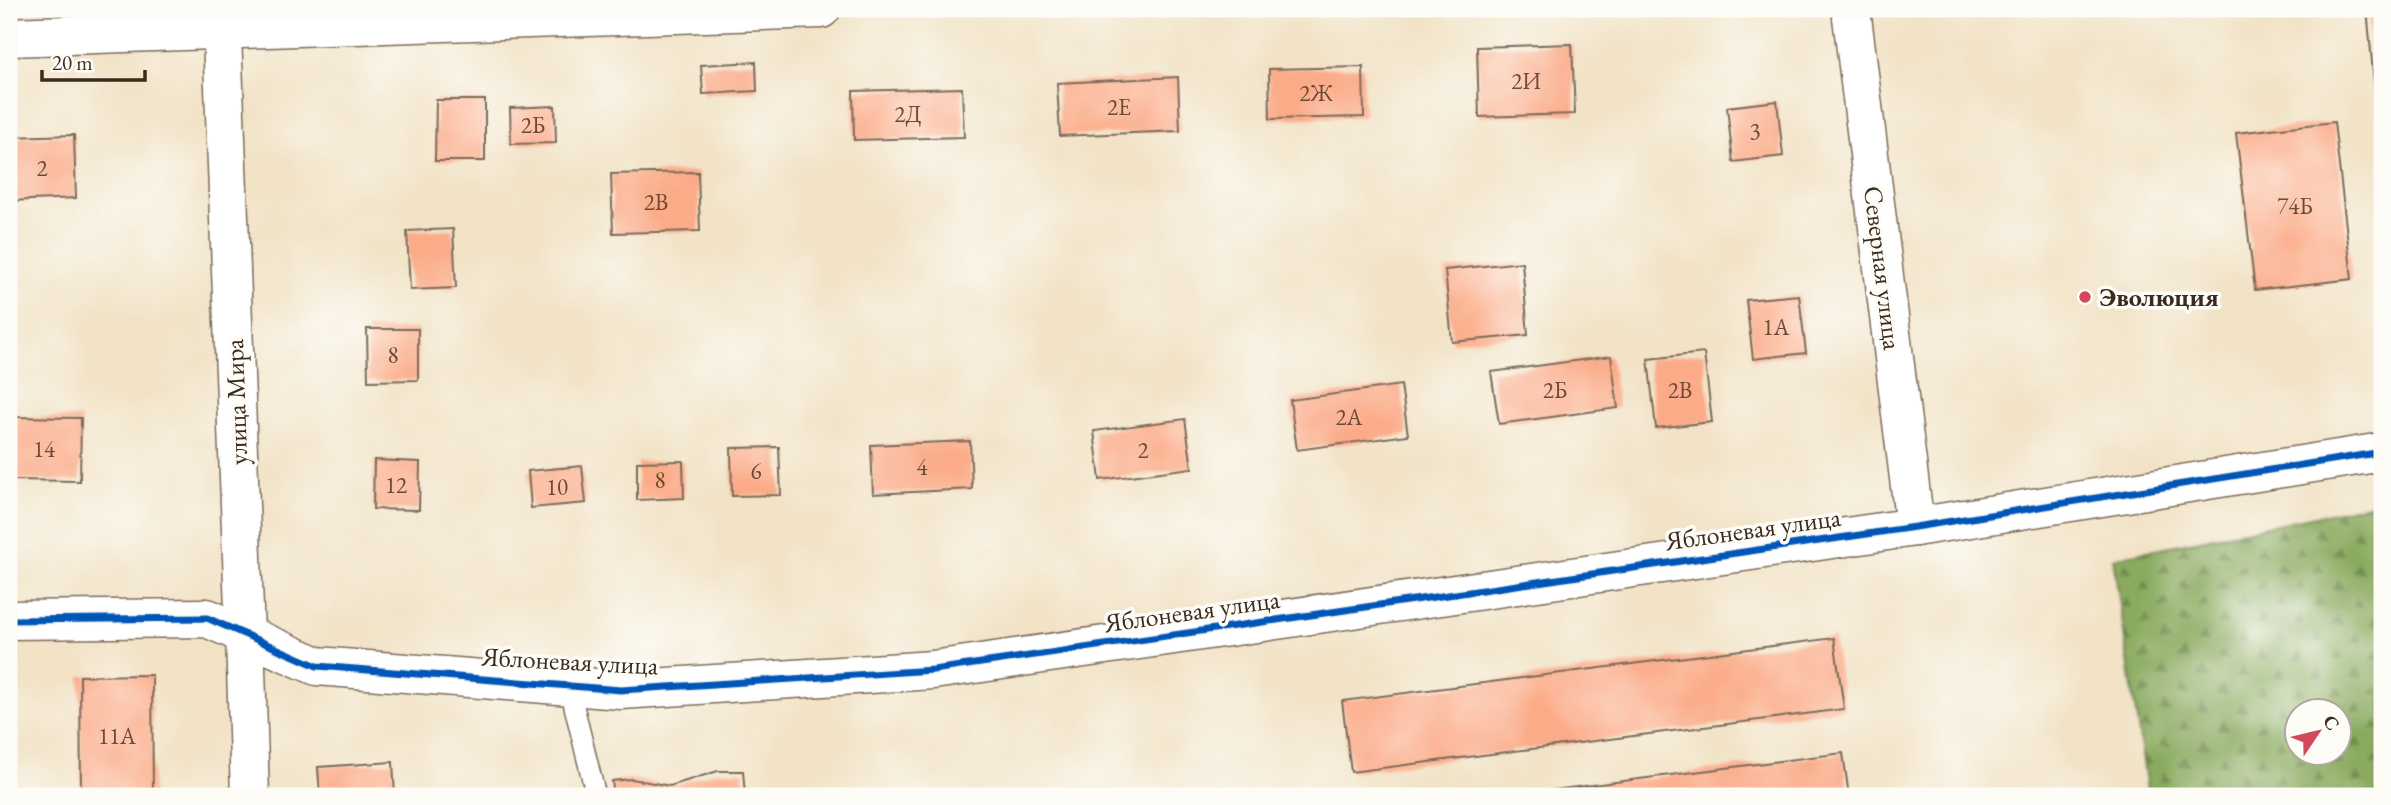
<svg xmlns="http://www.w3.org/2000/svg" width="2391" height="805" font-family="'EB Garamond',serif">
<defs>
<pattern id="forest-firs" width="22" height="20" patternUnits="userSpaceOnUse" patternTransform="scale(1.75)"><rect width="22" height="20" fill="#89aa5e"/><path d="M5 1l3.5 6h-7zM16 11l3.5 6h-7z" fill="#718b4d"/></pattern>
</defs>
<rect width="100%" height="100%" fill="#fdfcf7"/>
<filter id="ink" filterUnits="userSpaceOnUse"><feTurbulence type="fractalNoise" baseFrequency=".0143" numOctaves="2"/><feDisplacementMap in="SourceGraphic" scale="14" xChannelSelector="R" yChannelSelector="G"/><feConvolveMatrix kernelMatrix="1 2 1 2 8 2 1 2 1" color-interpolation-filters="sRGB"/></filter>
<filter id="wash" filterUnits="userSpaceOnUse"><feTurbulence type="fractalNoise" baseFrequency=".00686" numOctaves="4" result="noise"/><feDisplacementMap in="SourceGraphic" scale="28" xChannelSelector="R" yChannelSelector="G"/><feGaussianBlur stdDeviation="1.57" result="paint"/><feColorMatrix in="noise" values="0 0 0 0 0 0 0 0 0 0 0 0 0 0 0 0 0 1.4 0 .05"/><feComposite in="paint" operator="in"/></filter>
<g filter="url(#wash)">
<rect width="100%" height="100%" fill="#f2e3c7"/>
<path fill="url(#forest-firs)" stroke="#626a3e" stroke-width="2" fill-rule="evenodd" d="M2382,502V796H2148L2113,558ZM2296,710H2338V752H2296Z"/>
<g id="blocks">
<path fill="#fbab88" d="M2367,9H2382V149H2380Z
M1572,44L1575,114L1479,117L1477,47Z
M756,62L757,91L703,94L701,65Z
M1363,67L1364,117L1270,119L1269,69Z
M1178,77L1180,131L1060,136L1057,83Z
M962,88L964,137L854,140L853,91Z
M436,100H485V161H435Z
M1777,101L1783,156L1733,162L1727,107Z
M555,106L556,143L511,144L510,108Z
M2334,122L2352,279L2255,290L2236,133Z
M74,135L76,198L9,201V137Z
M698,172L700,231L613,233L611,174Z
M453,229L456,288L410,290L407,231Z
M1522,262L1528,335L1452,342L1445,270Z
M1799,295L1806,353L1753,359L1746,300Z
M367,329H418V380L368,381Z
M1704,353L1712,422L1656,428L1648,359Z
M1611,356L1618,408L1499,424L1491,372Z
M1401,385L1408,435L1297,450L1290,400Z
M9,417L81,418L80,481L9,480Z
M1185,419L1192,468L1100,480L1094,431Z
M970,441L972,489L873,494L871,445Z
M779,447L781,495L732,496L731,448Z
M374,460L420,462L419,510L373,509Z
M683,461L684,498L637,500V462Z
M582,466L586,503L531,508L528,471Z
M1834,638L1844,709L1351,772L1342,701Z
M152,675L153,796H81L80,676Z
M1843,753L1849,796H1514V795Z
M393,762L395,796H320L318,767Z
M718,771H743L745,796H614L612,781L632,779L670,786Z"/>
</g>
</g>
<g filter="url(#ink)">
<use href="#blocks" fill-opacity="0" stroke="#7b6b59" stroke-width="2"/>
<g fill="none" stroke-linecap="round" stroke-linejoin="round">
<g stroke="#7b6b59" stroke-width="22">
<path id="service" d="M569,686L596,796"/>
</g>
<g stroke="#7b6b59" stroke-width="41">
<path id="minor" d="M1851,9L1915,527
M9,37L821,9
M245,635L250,796"/>
</g>
<g stroke="#7b6b59" stroke-width="41">
<path id="tertiary" d="M221,9L245,635
M9,620L207,618L317,666L621,690L933,670L1915,527L2382,452"/>
</g>
<use href="#service" stroke="#fff" stroke-width="19"/>
<use href="#minor" stroke="#fff" stroke-width="38"/>
<use href="#tertiary" stroke="#fff" stroke-width="38"/>
<g stroke="#fdfcf7" stroke-width="11">
<path id="cycleway" d="M9,620L207,618L317,666L621,690L933,670L1915,527L2382,452"/>
</g>
<use href="#cycleway" stroke="#0057b8" stroke-width="7"/>
</g>
</g>
<circle fill="#d1495b" stroke="#fdfcf7" stroke-width="2.5" cx="2085" cy="297" r="7"/>
<g text-anchor="middle" dominant-baseline="central" stroke-width="7" stroke-linejoin="round" paint-order="stroke">
<g font-size="23" fill="#6b4a38">
<text x="1526" y="81">2И</text>
<text x="1316" y="93">2Ж</text>
<text x="1119" y="107">2Е</text>
<text x="908" y="114">2Д</text>
<text x="533" y="125">2Б</text>
<text x="1755" y="131">3</text>
<text x="42" y="168">2</text>
<text x="656" y="202">2В</text>
<text x="2295" y="206">74Б</text>
<text x="1776" y="327">1А</text>
<text x="393" y="355">8</text>
<text x="1555" y="390">2Б</text>
<text x="1680" y="390">2В</text>
<text x="1349" y="417">2А</text>
<text x="44" y="449">14</text>
<text x="1143" y="450">2</text>
<text x="922" y="467">4</text>
<text x="756" y="471">6</text>
<text x="660" y="480">8</text>
<text x="396" y="485">12</text>
<text x="557" y="487">10</text>
<text x="117" y="736">11А</text>
</g>
<g font-size="26" fill="#3b2a1e" stroke="#fdfcf7">
<text transform="translate(1883 268) rotate(83)">Северная улица</text>
<text transform="translate(236 402) rotate(-92)">улица Мира</text>
<text transform="translate(1753 529) rotate(-8)">Яблоневая улица</text>
<text transform="translate(1192 611) rotate(-8)">Яблоневая улица</text>
<text transform="translate(570 661) rotate(3)">Яблоневая улица</text>
</g>
<g font-size="26" font-weight="bold" fill="#3b2a1e" stroke="#fdfcf7" text-anchor="start">
<text x="2099" y="297">Эволюция</text>
</g>
</g>
<rect width="2391" height="805" fill="none" stroke="#fdfcf7" stroke-width="35"/>
<g transform="translate(2318 732) rotate(55)"><circle r="33" fill="#fdfcf7" stroke="#afa8a0" stroke-width="2"/>
<path d="M0-5L12 26L0 18L-12 26Z" fill="#d1495b"/>
<text y="-10" font-size="19" font-weight="bold" text-anchor="middle" fill="#3b2a1e">С</text>
</g>
<path d="M42 70v10h103v-10" fill="none" stroke="#3b2a1e" stroke-width="3.5"/>
<text x="52" y="70" font-size="21" fill="#3b2a1e" stroke="#fdfcf7" stroke-width="5" paint-order="stroke">20 m</text>
</svg>
